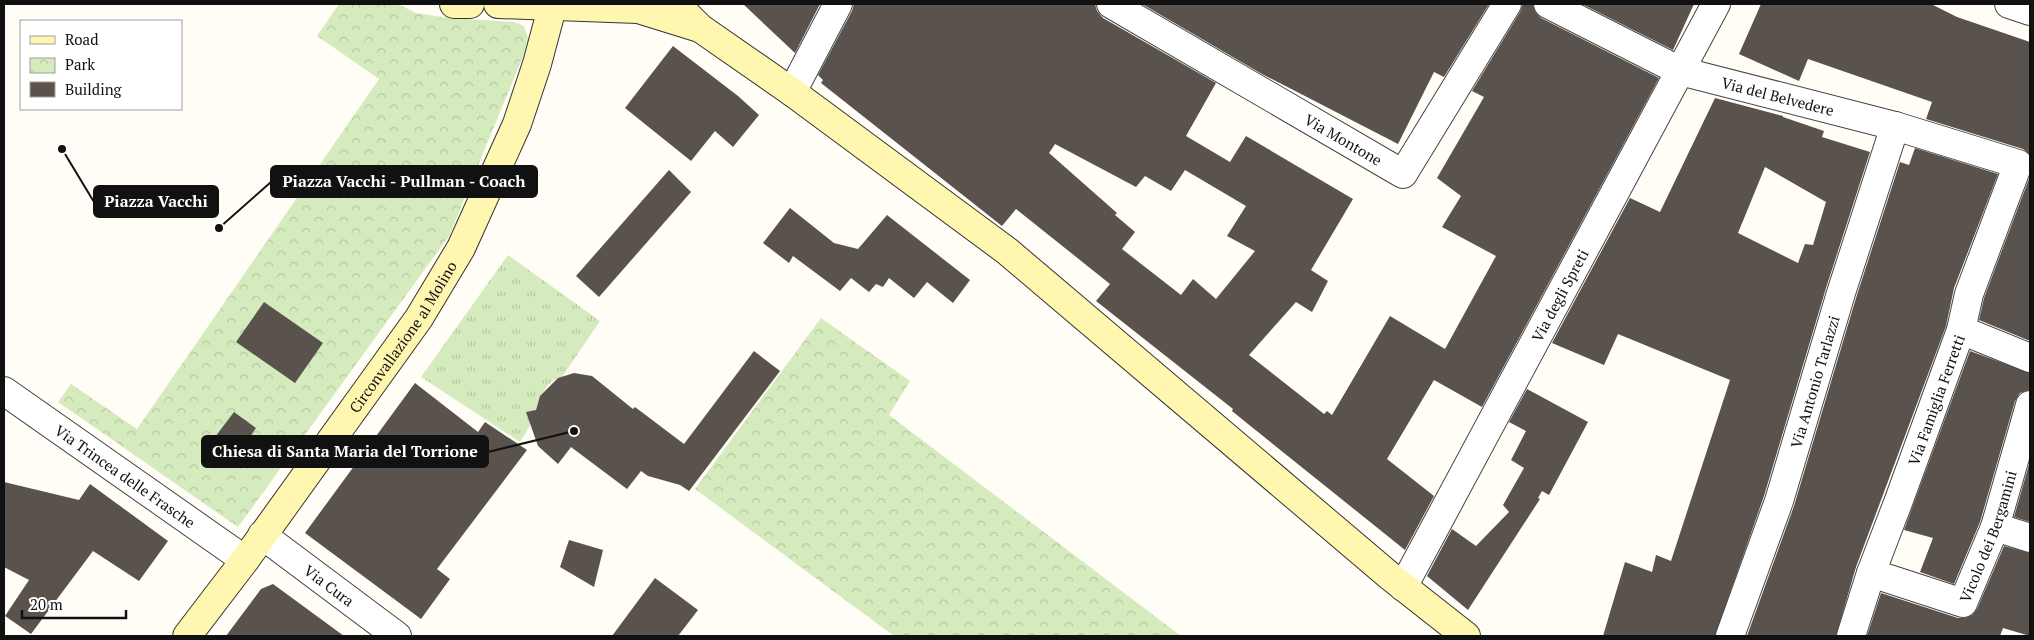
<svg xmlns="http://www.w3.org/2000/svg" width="2034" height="640" font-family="'PT Serif',serif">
<defs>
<pattern id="grass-tufts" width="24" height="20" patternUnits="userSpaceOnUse" patternTransform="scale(1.25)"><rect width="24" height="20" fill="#d5ebbd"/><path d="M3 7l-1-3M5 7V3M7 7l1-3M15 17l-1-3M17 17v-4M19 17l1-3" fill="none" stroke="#b6c8a1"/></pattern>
<pattern id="park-crowns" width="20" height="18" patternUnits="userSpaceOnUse" patternTransform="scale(1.25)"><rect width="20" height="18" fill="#d5ebbd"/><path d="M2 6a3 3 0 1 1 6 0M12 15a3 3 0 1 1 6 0" fill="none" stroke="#b6c8a1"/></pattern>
</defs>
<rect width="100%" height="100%" fill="#fffdf5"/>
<path fill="url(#grass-tufts)" d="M508,255L600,321L562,377C540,382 538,409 530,425C527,431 523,437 520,442L421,377Z"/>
<path fill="url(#park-crowns)" d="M339,4H398L416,13L448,18L514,22L524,26L528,39L524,54L449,236L238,527L58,402L71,384L137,429L379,79L317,36Z
M821,318L910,381L889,415L1181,636H894L695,489Z"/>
<path fill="#5a524d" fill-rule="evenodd" d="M743,4H820L795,53Z
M854,4H1095L1097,11L1103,18L1216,83L1186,136L1230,162L1246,136L1353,199L1311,270L1328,281L1312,312L1296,302L1249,355L1324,414L1327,411L1332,415L1390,316L1445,349L1496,256L1442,227L1461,196L1437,178L1484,97L1472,91L1520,12L1523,4H1533L1535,12L1541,18L1659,78L1482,407L1434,380L1387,459L1434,496L1405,550L1248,424L1232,411L1233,409L1096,301L1110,284L1016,209L1002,226L821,83L823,80L818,75L852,11ZM1055,144L1136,187L1145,176L1171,191L1185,170L1246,206L1227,236L1255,251L1216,299L1193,279L1181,295L1122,249L1135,232L1115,215L1117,213L1049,153Z
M1142,4H1489L1444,77L1434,72L1398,144L1262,74Z
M1582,4H1694L1673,50Z
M1761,4H1931L1957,17L2030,42V155L2023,149L1926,119L1932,102L1808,59L1799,81L1739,54Z
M673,46L738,96L759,115L733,147L715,131L691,161L625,108Z
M1715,98L1783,116V117L1824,131L1822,137L1870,152L1826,288L1764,496L1715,636H1603L1625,562L1652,572L1656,555L1671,561L1730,380L1618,334L1604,365L1552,343L1630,198L1660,212ZM1765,167L1826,202L1813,245L1805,244L1798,263L1738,233Z
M1915,148L1998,174L1954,288L1946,326L1856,567L1836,636H1747L1794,506L1856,298L1900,162L1909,165Z
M669,170L691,192L599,297L576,276Z
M2030,176V341L1979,320L1984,298Z
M790,208L834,243L858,249L887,215L970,280L953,303L927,282L914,298L889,278L883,287L876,284L869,292L851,278L840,291L793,256L789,263L763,243Z
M264,302L323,343L295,383L236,342Z
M754,351L780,371L689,491L680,485L648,476L641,471L627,489L571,447L558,464L538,446L526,412L536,410L540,396L558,378L574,373L592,376L633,409L635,407L684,444Z
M1970,351L2030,373V390L2020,393L2015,401L1980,522L1954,584L1920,572L1933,538L1904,530Z
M415,383L478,432L485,422L527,450L437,569L450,579L421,619L305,533Z
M1527,389L1588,422L1549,495L1542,491L1538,498L1540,499L1468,610L1427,576L1452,529L1476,546L1509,512L1503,505L1524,468L1511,460L1526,431L1509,422Z
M234,412L256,428L235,458L212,441Z
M2030,461V522L2014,517Z
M4,482L79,500L90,484L168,541L139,581L93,551L31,634L5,616L29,580L4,567Z
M569,540L603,550L594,587L560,567Z
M2004,546L2030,553V636L2003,628L2000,636H1867L1881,593L1958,618H1965L1972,615L1977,609Z
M655,578L698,610L678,636H612Z
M273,584L344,636H226L261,589Z"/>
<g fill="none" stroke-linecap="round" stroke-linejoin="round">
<g stroke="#444" stroke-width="30">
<g id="street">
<path id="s1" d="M1111,4L1403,174L1507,4"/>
<path id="s2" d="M1548,4L1680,71L1895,126L2018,164L1969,294L1961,330L1899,500L1871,573L1851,636"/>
<path d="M2009,4L2030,11"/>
<path d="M792,92L838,4"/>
<path d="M1961,330L2030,358"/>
<path id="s3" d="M4,391L245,560"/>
<path d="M1995,527L2030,538"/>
<path id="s4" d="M262,535L397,636"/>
<path id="s5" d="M1871,573L1963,603L1995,527L2030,405"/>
<path id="s6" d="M1403,587L1716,4"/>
<path id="s7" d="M1730,636L1779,501L1841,293L1895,126"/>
</g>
</g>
<g stroke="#333" stroke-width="30">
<g id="secondary">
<path d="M454,4H470"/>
<path d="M498,4L638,9L696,27"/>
<path d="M676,4L700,28L792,92L1007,251L1391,577L1466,636"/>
<path id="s8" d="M187,636L245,560L419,318L461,248L517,124L537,64L553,4"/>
</g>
</g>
<use href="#street" stroke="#fff" stroke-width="28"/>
<use href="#secondary" stroke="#fff6b0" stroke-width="28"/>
</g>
<g text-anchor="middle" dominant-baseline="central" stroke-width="5" stroke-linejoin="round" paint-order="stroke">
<g font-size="15" fill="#111" stroke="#fff">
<text stroke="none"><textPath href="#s2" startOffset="249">Via del Belvedere</textPath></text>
<text stroke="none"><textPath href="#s1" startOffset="269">Via Montone</textPath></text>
<text stroke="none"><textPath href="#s6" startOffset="331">Via degli Spreti</textPath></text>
<text stroke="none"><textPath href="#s8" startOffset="369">Circonvallazione al Molino</textPath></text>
<text stroke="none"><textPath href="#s7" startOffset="268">Via Antonio Tarlazzi</textPath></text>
<text transform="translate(1936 400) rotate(-70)">Via Famiglia Ferretti</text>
<text stroke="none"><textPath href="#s3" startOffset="148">Via Trincea delle Frasche</textPath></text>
<text stroke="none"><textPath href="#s5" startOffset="168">Vicolo dei Bergamini</textPath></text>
<text stroke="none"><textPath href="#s4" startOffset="84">Via Cura</textPath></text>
</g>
</g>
<path fill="none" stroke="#111" stroke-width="2" d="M219 228L271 182M62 149L94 202M574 431L488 452"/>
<g fill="#111" stroke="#fff" stroke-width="2">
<circle cx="219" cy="228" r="5"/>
<circle cx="62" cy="149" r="5"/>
<circle cx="574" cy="431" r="5"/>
</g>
<g fill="#111" stroke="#111" stroke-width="2">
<rect x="271" y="166" width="266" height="31" rx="5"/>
<rect x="94" y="186" width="124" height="31" rx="5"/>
<rect x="202" y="436" width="286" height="31" rx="5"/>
</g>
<g font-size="16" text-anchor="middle" font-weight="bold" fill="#fff">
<text x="404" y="187">Piazza Vacchi - Pullman - Coach</text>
<text x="156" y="207">Piazza Vacchi</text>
<text x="345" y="457">Chiesa di Santa Maria del Torrione</text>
</g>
<rect width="2034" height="640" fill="none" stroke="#111111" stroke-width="10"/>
<rect x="20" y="20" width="162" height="90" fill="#ffffff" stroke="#a0a0a0"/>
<rect x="30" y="36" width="25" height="8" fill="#fff6b0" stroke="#a0a0a0"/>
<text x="65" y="45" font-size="15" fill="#111111">Road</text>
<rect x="30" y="58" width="25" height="15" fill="url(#park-crowns)" stroke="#a0a0a0"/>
<text x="65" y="70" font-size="15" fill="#111111">Park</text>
<rect x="30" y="82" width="25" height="15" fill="#5a524d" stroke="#a0a0a0"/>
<text x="65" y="95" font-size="15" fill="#111111">Building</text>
<path d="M22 610v8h104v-8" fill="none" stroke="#111111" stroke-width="2.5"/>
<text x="30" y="610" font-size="15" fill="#111111" stroke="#ffffff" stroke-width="4" paint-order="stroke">20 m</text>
</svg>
